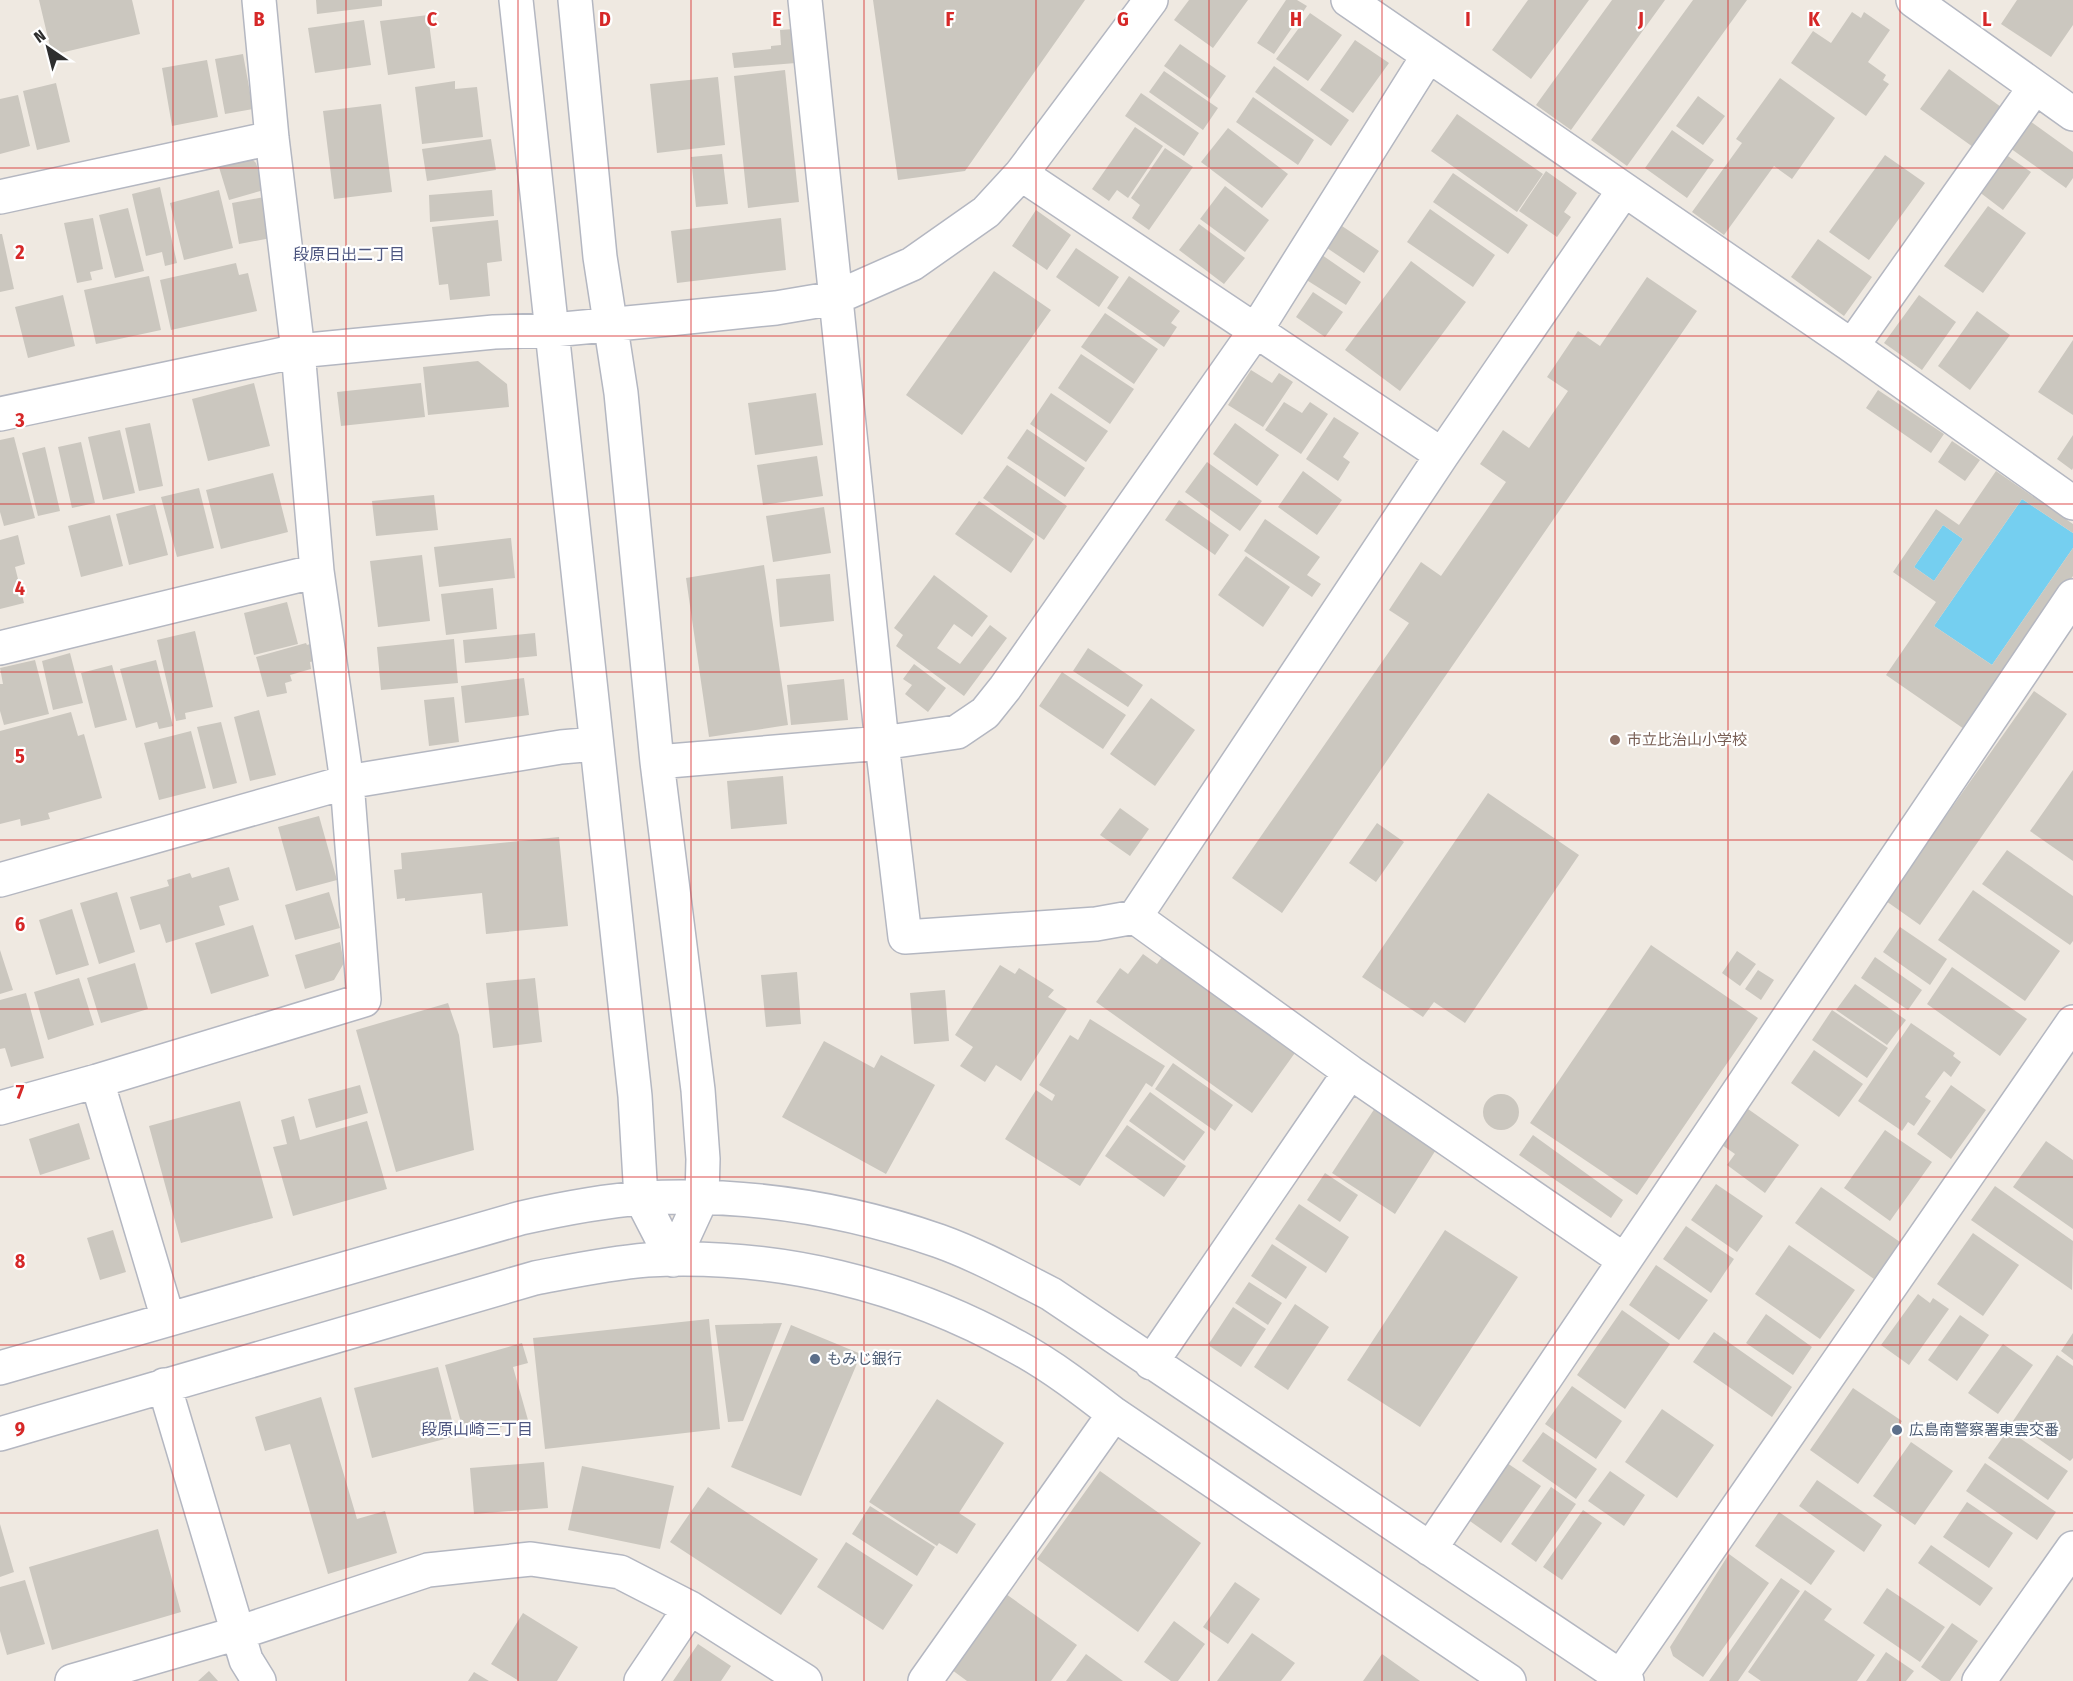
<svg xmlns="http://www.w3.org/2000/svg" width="2073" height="1681" font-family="'Fira Sans Condensed','Noto Sans JP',sans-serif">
<rect width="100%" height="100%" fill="#efe9e1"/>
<path fill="#75cff0" d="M2022,499L2073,533V548L1992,665L1934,626Z
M1943,525L1963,539L1934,581L1914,567Z"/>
<path fill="#cbc7bf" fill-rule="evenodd" d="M39,0H132L140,34L52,55Z
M316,0H382V6L317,14Z
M873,0H1085L965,171L898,180Z
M1189,0H1248L1213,48L1174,20Z
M1286,0H1297L1307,6L1274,54L1257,43Z
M1528,0H1589L1531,79L1492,50Z
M1612,0H1665L1571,130L1536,105Z
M1693,0H1747L1627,166L1591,140Z
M2017,0H2073V25L2051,57L2001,24Z
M1852,12L1861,18L1864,12L1890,30L1868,62L1886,75L1883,80L1889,84L1866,116L1791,63L1813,31L1831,43Z
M1310,13L1342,35L1308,81L1276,59Z
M428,15L435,68L388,75L380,21Z
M364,20L371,65L315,73L308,28Z
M793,29L796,63L734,68L732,53L771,49V46L781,45L780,30Z
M1355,40L1389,63L1353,113L1320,90Z
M1180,44L1226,76L1210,99L1164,66Z
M243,54L253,109L225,114L215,59Z
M207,60L218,117L172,126L162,68Z
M1274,66L1349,120L1331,146L1255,92Z
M1949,69L2001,107L1973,147L1920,109Z
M785,70L799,202L748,208L734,76Z
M1164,71L1218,108L1203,130L1149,92Z
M718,77L725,145L657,153L650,84Z
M1780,78L1835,118L1792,179L1774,166L1724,235L1692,212L1742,143L1736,139Z
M455,81V89L477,87L483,137L422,144L415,87Z
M56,83L70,142L37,150L23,91Z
M1141,93L1199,133L1184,156L1125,116Z
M18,95L30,146L0,154V99Z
M1698,96L1725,116L1703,145L1676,126Z
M1253,97L1314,140L1298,165L1236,122Z
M381,104L392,192L334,199L323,111Z
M1457,114L1543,174L1517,212L1431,151Z
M2030,121L2073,152V178L2066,188L2010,148Z
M1135,127L1163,146L1128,198L1117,190L1109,201L1092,189Z
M1228,128L1288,174L1262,208L1201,162Z
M1672,130L1714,160L1687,198L1645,168Z
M491,139L496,170L427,181L422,149Z
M1165,148L1193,167L1149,230L1132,218L1140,205L1131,198Z
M722,154L728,204L696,207L691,157Z
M2005,154L2031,172L2003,210L1978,191Z
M248,155L256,163L264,190L229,200L218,164Z
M1885,155L1925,183L1869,260L1829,232Z
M1546,171L1577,193L1564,212L1571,217L1557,237L1519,211Z
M1453,173L1528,225L1508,254L1433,202Z
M1225,186L1269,220L1245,252L1200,219Z
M160,187L177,263L165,266L162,252L146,256L132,194Z
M219,190L233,248L184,260L170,203Z
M492,190L494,216L430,222L429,195Z
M264,197L271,238L239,244L232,203Z
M1988,206L2026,233L1983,293L1944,266Z
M128,208L144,271L115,278L99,215Z
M1430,209L1495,255L1473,287L1407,242Z
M1036,210L1071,235L1047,270L1012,246Z
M93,218L103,269L90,272L92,280L77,283L64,223Z
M781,218L786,270L677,283L671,231Z
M498,220L502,261L487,263L490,296L450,300L448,284L439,285L432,227Z
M1199,224L1245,258L1224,284L1179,250Z
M1342,226L1379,251L1364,273L1327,248Z
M0,234H2L14,289L0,292Z
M1818,239L1872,277L1844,316L1791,277Z
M1076,248L1119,277L1099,307L1056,277Z
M1322,255L1361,282L1346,305L1305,279Z
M1411,261L1466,302L1400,391L1345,350Z
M236,263L239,275L248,273L257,311L171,330L160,280Z
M994,271L1051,310L962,435L906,395Z
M149,276L161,330L96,344L84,290Z
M1129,276L1180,311L1171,323L1177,327L1164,347L1107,308Z
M1647,277L1697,311L1282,913L1232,878L1409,623L1389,610L1421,562L1441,576L1506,482L1480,464L1503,430L1529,448L1568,391L1547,377L1578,331L1600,346Z
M1313,292L1343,312L1325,337L1296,317Z
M63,295L75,346L28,358L15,307Z
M1919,295L1956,322L1922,370L1884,343Z
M1977,311L2010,335L1970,390L1938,366Z
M1105,313L1158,349L1134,384L1081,347Z
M2073,340V415L2038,392Z
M1081,354L1134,389L1110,424L1058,388Z
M478,361L507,384L509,407L428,415L423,367Z
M1251,370L1272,383L1279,373L1293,382L1263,427L1228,405Z
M254,383L270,446L208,461L192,399Z
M421,383L425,417L341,426L337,392Z
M1878,390L1944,434L1931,453L1866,408Z
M816,393L823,445L755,455L748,403Z
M1051,393L1108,431L1086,462L1030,424Z
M1284,402L1302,413L1310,402L1328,414L1301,454L1265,430Z
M1334,417L1359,433L1343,457L1350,462L1338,481L1306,459Z
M150,423L163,486L139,491L125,428Z
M1235,423L1279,455L1257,486L1213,454Z
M1027,429L1085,468L1065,497L1007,458Z
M120,430L135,493L103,500L88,437Z
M2073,435V468L2072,470L2057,459Z
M14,437L35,518L4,526L0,512V440Z
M1952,441L1980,460L1965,481L1938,462Z
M81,442L95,503L72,508L58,447Z
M45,447L60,511L38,516L22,453Z
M817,456L823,496L763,505L757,465Z
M1207,462L1262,501L1240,531L1185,492Z
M1007,465L1067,506L1044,540L983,498Z
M1303,471L1342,500L1317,535L1278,507Z
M1996,471L2073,524V533L2022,499L1934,626L1992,665L2073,548V576L1967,731L1886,675L1936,602L1893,572L1936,509L1959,525ZM1943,525L1963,539L1934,581L1914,567Z
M273,473L288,532L221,549L206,490Z
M199,488L214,548L177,557L161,497Z
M434,495L438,530L376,536L372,501Z
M1179,500L1229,535L1215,555L1165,520Z
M979,501L1034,539L1011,573L955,534Z
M155,504L168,555L129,565L116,514Z
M824,507L831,553L773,562L766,516Z
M110,515L123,566L81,577L68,526Z
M1265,519L1320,557L1307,575L1321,584L1312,597L1244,551Z
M18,535L25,564L15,567L24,603L0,609V540Z
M511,538L515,578L439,587L434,547Z
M422,555L430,621L378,627L370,561Z
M1246,556L1290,587L1263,627L1218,595Z
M764,565L788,725L709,737L686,578Z
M830,574L834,621L780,627L776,579Z
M934,575L988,616L972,637L954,624L937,648L960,664L990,625L1007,638L964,696L896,646L903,635L894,628Z
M493,588L497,629L446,635L441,594Z
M287,602L298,644L254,655L244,613Z
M195,631L213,707L185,713L186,719L176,721L157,640Z
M535,633L537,656L465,663L463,640Z
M454,639L458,683L381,690L377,647Z
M306,643L307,645L313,643L318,660L310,662L311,669L290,675L292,681L285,683L287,693L267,697L256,657Z
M1088,648L1143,685L1128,707L1073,671Z
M70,653L83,703L53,710L42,661Z
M35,660L49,714L4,725L0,711V684H3L0,668Z
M156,660L173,726L159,729L157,722L136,728L120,669Z
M914,664L946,688L928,712L905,694L912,685L903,679Z
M112,665L127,720L95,728L81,673Z
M1062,672L1126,715L1103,749L1039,706Z
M524,678L529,715L465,723L461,686Z
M844,679L848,720L791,725L787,685Z
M2034,691L2067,714L1920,925L1886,901Z
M454,697L459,742L429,746L424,700Z
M1151,698L1195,730L1155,786L1110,754Z
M259,710L276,775L250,781L234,717Z
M71,712L78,736L84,734L102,798L48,813L50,819L21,826L20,819L0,824V731Z
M221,722L237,783L213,789L197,727Z
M191,731L206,788L159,800L144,743Z
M2073,770V861L2030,831Z
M783,776L787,824L731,829L727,781Z
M1488,793L1579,855L1465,1023L1434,1002L1423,1017L1362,977Z
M1120,808L1149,829L1130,856L1100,835Z
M319,816L337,880L296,891L278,827Z
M1377,823L1404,842L1376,882L1349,863Z
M559,837L568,926L486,934L482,893L405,901V898L397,899L394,870L402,869L401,853Z
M2007,850L2073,896V941L2070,945L1982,884Z
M229,867L239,900L219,906L225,925L166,943L160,924L140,930L130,897L169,886L167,880L190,873L192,878Z
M1973,890L2060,951L2025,1001L1938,940Z
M117,892L135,952L99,964L80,903Z
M329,892L340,928L295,940L285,905Z
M72,909L89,965L56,975L39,920Z
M253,925L269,976L211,994L195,943Z
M1900,927L1947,959L1930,985L1883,952Z
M340,942L344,963L334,980L305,989L295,955Z
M1651,945L1758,1018L1637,1195L1530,1123Z
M0,950L13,990L0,994Z
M1737,951L1756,964L1740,986L1722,973Z
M1143,954L1157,964L1164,954L1297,1050L1252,1113L1096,1002L1120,968L1128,974Z
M1875,957L1922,990L1908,1010L1861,978Z
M135,963L148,1009L101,1023L87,978Z
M1000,965L1015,974L1019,968L1054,990L1048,997L1067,1009L1021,1081L996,1065L985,1082L960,1066L973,1047L955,1035Z
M1952,967L2027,1019L2000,1056L1927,1004Z
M1758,970L1774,980L1761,1000L1745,989Z
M797,972L801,1024L766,1027L761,975Z
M79,978L94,1025L48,1040L34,992Z
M535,978L542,1042L493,1048L486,983Z
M1855,984L1906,1020L1887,1045L1836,1010Z
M945,990L949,1041L914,1044L910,993Z
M26,993L44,1058L11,1067L5,1048L0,1049V1000Z
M448,1003L459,1035L474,1150L396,1172L356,1030Z
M1832,1010L1888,1048L1867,1078L1812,1040Z
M1090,1019L1165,1066L1152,1087L1146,1083L1080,1186L1005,1139L1036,1090L1052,1101L1055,1095L1039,1085L1070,1035L1078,1040Z
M1911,1023L1955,1053L1953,1056L1961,1062L1951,1077L1944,1071L1925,1097L1931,1101L1914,1126L1908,1122L1902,1131L1858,1101Z
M824,1041L874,1068L881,1055L935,1085L886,1174L782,1117Z
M1814,1050L1863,1084L1839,1117L1791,1083Z
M1173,1063L1233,1105L1215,1131L1155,1089Z
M360,1085L368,1113L316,1128L308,1099Z
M1951,1085L1986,1110L1951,1159L1917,1134Z
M1150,1092L1205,1132L1184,1161L1129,1121Z
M1483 1112a18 18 0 1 1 36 0a18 18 0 1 1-36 0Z
M240,1101L273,1218L181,1243L149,1126Z
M1377,1105L1439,1145L1395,1214L1332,1173Z
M1748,1109L1799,1145L1765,1193L1727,1165L1735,1154L1722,1145Z
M294,1116L300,1140L367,1121L387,1189L293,1216L273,1147L287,1144L281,1120Z
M79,1123L90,1159L40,1175L29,1139Z
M1127,1125L1186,1166L1164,1197L1105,1156Z
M1885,1130L1932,1162L1890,1221L1844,1188Z
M1533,1135L1623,1200L1611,1218L1519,1155Z
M2046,1141L2073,1160V1229L2013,1187Z
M1325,1173L1358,1195L1340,1222L1307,1200Z
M1716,1184L1763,1216L1737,1252L1691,1220Z
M1995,1186L2073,1241L2072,1290L1971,1220Z
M1821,1187L1900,1242L1874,1279L1795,1223Z
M1299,1204L1349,1237L1326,1273L1275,1239Z
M1686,1226L1734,1259L1711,1293L1663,1259Z
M113,1230L126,1272L100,1280L87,1238Z
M1445,1230L1518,1277L1420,1427L1347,1380Z
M1973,1233L2019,1265L1983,1316L1937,1284Z
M1272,1244L1307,1267L1286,1299L1251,1276Z
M1789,1245L1855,1290L1820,1339L1755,1294Z
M1656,1265L1708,1300L1679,1340L1629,1305Z
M1249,1282L1282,1303L1268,1325L1235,1303Z
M1918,1294L1930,1303L1933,1298L1949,1309L1909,1365L1881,1345Z
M1295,1304L1329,1327L1288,1390L1254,1367Z
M1233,1307L1266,1329L1241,1367L1208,1345Z
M1622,1310L1670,1344L1625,1409L1577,1375Z
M1766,1314L1812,1347L1793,1375L1746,1343Z
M1960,1315L1989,1335L1957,1381L1928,1360Z
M709,1319L720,1429L545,1449L533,1338Z
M782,1323L743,1421L728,1422L715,1325Z
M791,1325L861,1354L801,1496L731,1467Z
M1714,1332L1792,1387L1772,1417L1693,1362Z
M2073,1333V1360L2061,1351Z
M522,1343L528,1363L513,1367L528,1420L465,1437L445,1365Z
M2003,1344L2033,1365L1998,1414L1968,1393Z
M2057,1355L2073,1366V1458L2070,1461L2013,1421Z
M438,1367L456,1436L372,1458L354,1388Z
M1572,1386L1622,1421L1596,1459L1545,1424Z
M1853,1388L1902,1421L1858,1484L1810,1450Z
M321,1397L357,1519L385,1511L397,1553L328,1574L290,1444L265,1451L255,1417Z
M937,1399L1004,1443L959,1513L976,1524L957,1554L939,1543L937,1546L869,1502Z
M1662,1409L1714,1445L1677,1498L1625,1462Z
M2008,1430L2068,1471L2048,1500L1988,1458Z
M1543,1432L1597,1469L1576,1499L1522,1461Z
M1911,1442L1953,1471L1915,1525L1873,1496Z
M544,1462L548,1508L474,1514L470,1468Z
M1507,1463L1541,1486L1501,1543L1467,1519Z
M1985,1463L2056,1512L2037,1540L1966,1491Z
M582,1466L674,1486L660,1549L568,1530Z
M1100,1471L1201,1543L1138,1632L1037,1559Z
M1610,1471L1645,1495L1624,1526L1588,1501Z
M1817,1480L1882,1525L1864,1552L1799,1506Z
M708,1487L818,1559L781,1615L670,1542Z
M1551,1487L1576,1504L1536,1562L1511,1544Z
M1967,1502L2013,1533L1989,1568L1943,1537Z
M870,1506L935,1547L917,1576L852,1534Z
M1583,1510L1602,1523L1562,1580L1543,1567Z
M1779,1512L1835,1551L1811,1585L1755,1546Z
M0,1524L14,1572L0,1577Z
M158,1529L181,1612L52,1650L29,1567Z
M846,1542L913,1585L883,1630L817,1587Z
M1931,1545L1993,1588L1980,1606L1918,1563Z
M1729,1554L1769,1583L1703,1677L1673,1656L1670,1647Z
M1781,1578L1800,1591L1738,1681H1709Z
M25,1580L45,1644L7,1655L0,1631V1587Z
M1235,1582L1260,1599L1228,1644L1203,1627Z
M1887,1588L1945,1627L1920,1662L1863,1623Z
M1805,1590L1832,1609L1824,1620L1875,1655L1857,1681H1761L1748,1672Z
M1006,1594L1077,1645L1051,1681H967L952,1670Z
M523,1613L578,1647L557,1681H519L491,1664Z
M1174,1621L1205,1644L1178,1681H1171L1144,1662Z
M1952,1623L1978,1641L1950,1681H1941L1921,1667Z
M1252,1633L1295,1663L1281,1681H1217Z
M698,1644L731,1666L721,1681H673Z
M1886,1652L1914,1671L1906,1681H1866Z
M1086,1654L1123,1681H1066Z
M1382,1654L1420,1681H1363Z
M209,1671L218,1681H198Z
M474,1672L489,1681H468Z"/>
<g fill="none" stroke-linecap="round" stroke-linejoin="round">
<g stroke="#b4b7c1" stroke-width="36">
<path id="minor" d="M516,0L635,1096L641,1198L673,1260
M575,0L600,257L621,393L657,762L698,1090L703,1159L702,1197L673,1260
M805,0L882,743L905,937L1096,924L1135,917L1350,1072L1624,1260
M1348,0L1852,346L2073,503
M1913,0L2073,114
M1021,174L1442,455
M0,197L272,138
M1852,346L2035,87
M0,414L298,351L494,332L553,330L669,319L776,308L835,298L912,264L986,212L1021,174L1151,0
M0,648L317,571
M657,762L882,743L957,732L985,713L1005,688L1256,330L1428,56
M0,880L347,782L561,747L596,744
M1135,917L1442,455L1624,190
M97,1081L168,1319
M0,1108L97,1081L364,1000L347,782L317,571L298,351L272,138L259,0
M1151,1363L1350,1072
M0,1368L521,1218C561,1209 602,1201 643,1198C744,1193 844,1208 939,1241C978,1255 1014,1275 1051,1294L1627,1681
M164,1385L246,1660L259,1681
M0,1434L535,1278C572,1271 609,1263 647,1260C777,1253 904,1284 1017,1347C1052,1366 1083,1390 1114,1414L1509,1681
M1430,1549L2073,596
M1621,1676L2073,1022
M72,1681L238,1633L428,1570L531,1559L620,1572L690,1608L805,1681
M641,1681L690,1608
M925,1681L1114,1414
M1979,1681L2073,1548"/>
</g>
<use href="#minor" stroke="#fff" stroke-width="33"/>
</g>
<path fill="none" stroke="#d62828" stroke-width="1.5" stroke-opacity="0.55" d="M173,0V1681M346,0V1681M518,0V1681M691,0V1681M864,0V1681M1036,0V1681M1209,0V1681M1382,0V1681M1555,0V1681M1728,0V1681M1900,0V1681M0,168H2073M0,336H2073M0,504H2073M0,672H2073M0,840H2073M0,1009H2073M0,1177H2073M0,1345H2073M0,1513H2073"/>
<circle fill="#8d6e63" stroke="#fff" stroke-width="2" cx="1615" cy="740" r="6"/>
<g fill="#5c6f8a" stroke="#fff" stroke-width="2">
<circle cx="815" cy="1359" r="6"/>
<circle cx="1897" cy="1430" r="6"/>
</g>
<g text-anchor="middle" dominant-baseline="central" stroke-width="4.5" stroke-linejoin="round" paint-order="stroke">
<g font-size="15" fill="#785e54" stroke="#fff" text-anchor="start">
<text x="1627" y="740">市立比治山小学校</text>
</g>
<g font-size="15" fill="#4e5e75" stroke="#fff" text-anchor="start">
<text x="827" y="1359">もみじ銀行</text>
<text x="1909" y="1430">広島南警察署東雲交番</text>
</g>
<g font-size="16" fill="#4d5680" stroke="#fff">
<text x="349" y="254">段原日出二丁目</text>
<text x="477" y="1429">段原山崎三丁目</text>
</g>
</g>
<g font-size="20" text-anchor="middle" font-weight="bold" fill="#d62828" stroke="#fff" stroke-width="4.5" stroke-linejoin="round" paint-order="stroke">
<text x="259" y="26">B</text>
<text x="432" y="26">C</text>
<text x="605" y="26">D</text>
<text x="777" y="26">E</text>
<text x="950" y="26">F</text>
<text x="1123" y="26">G</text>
<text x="1296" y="26">H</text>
<text x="1468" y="26">I</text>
<text x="1641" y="26">J</text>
<text x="1814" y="26">K</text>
<text x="1987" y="26">L</text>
<text x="20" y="259">2</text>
<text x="20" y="427">3</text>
<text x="20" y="595">4</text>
<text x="20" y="763">5</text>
<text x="20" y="931">6</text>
<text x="20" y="1099">7</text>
<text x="20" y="1268">8</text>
<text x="20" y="1436">9</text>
</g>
<g transform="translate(48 48) rotate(325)" stroke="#ffffff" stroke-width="4.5" paint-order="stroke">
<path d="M0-4.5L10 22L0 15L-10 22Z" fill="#2e2e2e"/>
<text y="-9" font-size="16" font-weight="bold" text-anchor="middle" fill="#2e2e2e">N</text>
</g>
</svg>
